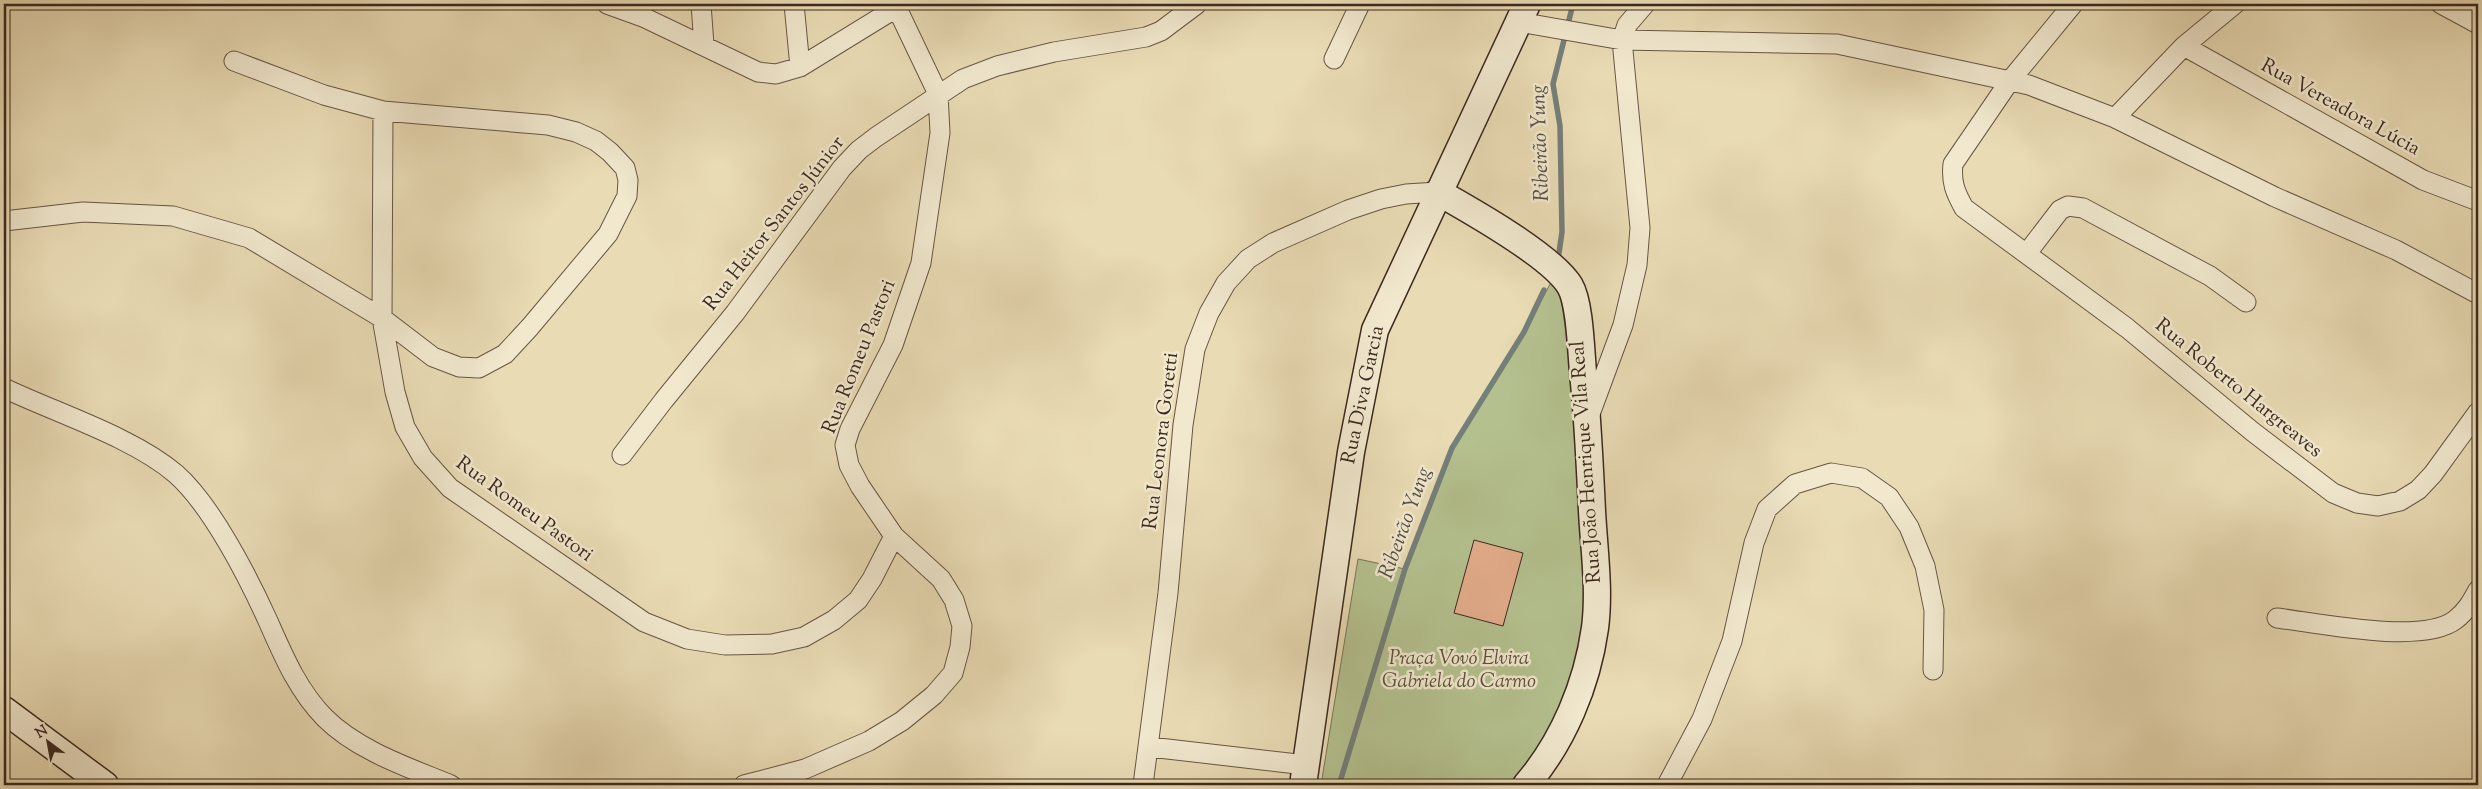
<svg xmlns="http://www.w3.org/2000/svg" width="2482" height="789" font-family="'Sorts Mill Goudy',serif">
<rect width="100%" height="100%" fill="#e9dbb4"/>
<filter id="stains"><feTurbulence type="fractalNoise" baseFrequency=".004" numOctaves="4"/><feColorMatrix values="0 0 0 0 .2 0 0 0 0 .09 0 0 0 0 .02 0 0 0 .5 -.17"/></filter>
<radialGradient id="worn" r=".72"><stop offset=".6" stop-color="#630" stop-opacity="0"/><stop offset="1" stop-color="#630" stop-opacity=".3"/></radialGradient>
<path fill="#b4c18f" stroke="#787557" d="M1555,275L1567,297L1592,590L1569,705L1517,785H1321L1358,559L1405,569L1452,448L1524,332Z"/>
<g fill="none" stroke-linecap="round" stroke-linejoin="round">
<path stroke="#747f7a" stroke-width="5.5" d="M1559,253L1562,232L1560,126L1553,84L1573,4
M1339,785L1405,569L1452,448L1524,332L1544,290"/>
</g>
<path fill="#e4ad8c" stroke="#3c291f" d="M1474,540L1523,553L1503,626L1454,613Z"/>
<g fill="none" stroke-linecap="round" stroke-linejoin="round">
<g stroke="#675644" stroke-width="21">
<path id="street" d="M607,4L643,17L758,72L776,74L800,67L896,8
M701,4L704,45
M794,4L800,67
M2073,4L2009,82L1953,164C1951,182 1955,192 1964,208L2127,328L2253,432L2333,493L2357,503L2378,506L2400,501L2418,490L2433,474L2478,412
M2441,4L2478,24
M1519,22L1622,40L1837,44L2029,85L2115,118L2275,197L2396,250L2478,294
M2184,46L2423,180L2478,201
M1334,59L1360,4
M383,111L382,318L395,392L405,427L423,458L450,488L644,622L687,639L725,645L772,644L804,637L834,620L858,600L872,579L894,536
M2115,118L2184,46L2235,4
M4,221L83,212L173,216L249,238L382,318L433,357L459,367L479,368L505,354L530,327L608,234L627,196L628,180L625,168L610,152L596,141L576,132L548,125L383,111L324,95L234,61
M2027,253L2060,210L2068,206L2083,208L2210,276L2246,302
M4,388C56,413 133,437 176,474C212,506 248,577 268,621C283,655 298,691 325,718C358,751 410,768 451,785
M1590,414L1623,325L1637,265L1640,228L1622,40L1627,25L1645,4
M622,455L664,400L735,313L842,168L859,150L876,137L963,79L997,66L1054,52L1146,37L1161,31L1197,4
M2277,618C2318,623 2422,645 2455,620C2466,612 2472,601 2478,590
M1150,747L1306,765
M744,785L805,769L869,741L902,721L934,695L953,673L960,647L962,626L954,600L941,579L894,536L860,486L849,465L845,445L850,429L893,345L921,263L940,133L938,94L895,4
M1143,785L1168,593L1183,425L1195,349L1209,313L1226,283L1248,259L1273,243L1348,210L1381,199L1406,194L1438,192
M1667,785L1702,719L1732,641L1754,543L1767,509L1795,484L1831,473L1862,478L1889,497L1909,527L1925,566L1934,610L1933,670"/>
</g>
<g stroke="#3c291f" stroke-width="29">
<path id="secondary" d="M1438,192C1470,210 1552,256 1570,286C1581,305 1581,359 1584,383C1588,425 1590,468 1592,511C1594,549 1600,590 1595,628C1587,685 1563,742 1526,785
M4,710L105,785
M1303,785L1351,452L1375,330L1527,4"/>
</g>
<use href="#street" stroke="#f1e8ce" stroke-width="19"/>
<use href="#secondary" stroke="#f1e8ce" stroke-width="26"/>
</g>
<g text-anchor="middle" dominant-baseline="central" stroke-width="5" stroke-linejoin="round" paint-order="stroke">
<g font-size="20" fill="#3c291f" stroke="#f1e8ce">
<text transform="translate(2340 108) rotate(29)">Rua Vereadora Lúcia</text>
<text transform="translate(775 224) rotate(-52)">Rua Heitor Santos Júnior</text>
<text transform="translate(860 357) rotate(-68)">Rua Romeu Pastori</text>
<text transform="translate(2238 389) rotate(39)">Rua Roberto Hargreaves</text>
<text transform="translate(1364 395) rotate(-78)">Rua Diva Garcia</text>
<text transform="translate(1162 441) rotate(-83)">Rua Leonora Goretti</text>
<text transform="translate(1587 462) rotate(-94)">Rua João Henrique Vila Real</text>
<text transform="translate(524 510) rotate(36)">Rua Romeu Pastori</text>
</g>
<g font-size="20" font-style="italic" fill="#5a4f3b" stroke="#f1e8ce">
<text x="1459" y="659">Praça Vovó Elvira<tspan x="1459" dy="23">Gabriela do Carmo</tspan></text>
</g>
<g font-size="21" font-style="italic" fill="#544d45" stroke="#f1e8ce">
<text transform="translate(1541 143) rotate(-92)">Ribeirão Yung</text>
<text transform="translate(1406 523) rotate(-70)">Ribeirão Yung</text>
</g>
</g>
<rect width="2482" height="789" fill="none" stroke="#e9dbb4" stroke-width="20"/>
<rect x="5" y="5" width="2472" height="779" fill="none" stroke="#3c291f" stroke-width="2.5"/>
<rect x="10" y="10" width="2462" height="769" fill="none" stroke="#3c291f"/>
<g transform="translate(48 742) rotate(328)" stroke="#f1e8ce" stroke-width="4" paint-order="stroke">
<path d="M0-4L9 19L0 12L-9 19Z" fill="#3c291f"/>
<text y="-8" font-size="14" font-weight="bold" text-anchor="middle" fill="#3c291f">N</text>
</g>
<rect width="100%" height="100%" filter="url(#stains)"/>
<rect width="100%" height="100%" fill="url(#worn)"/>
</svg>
